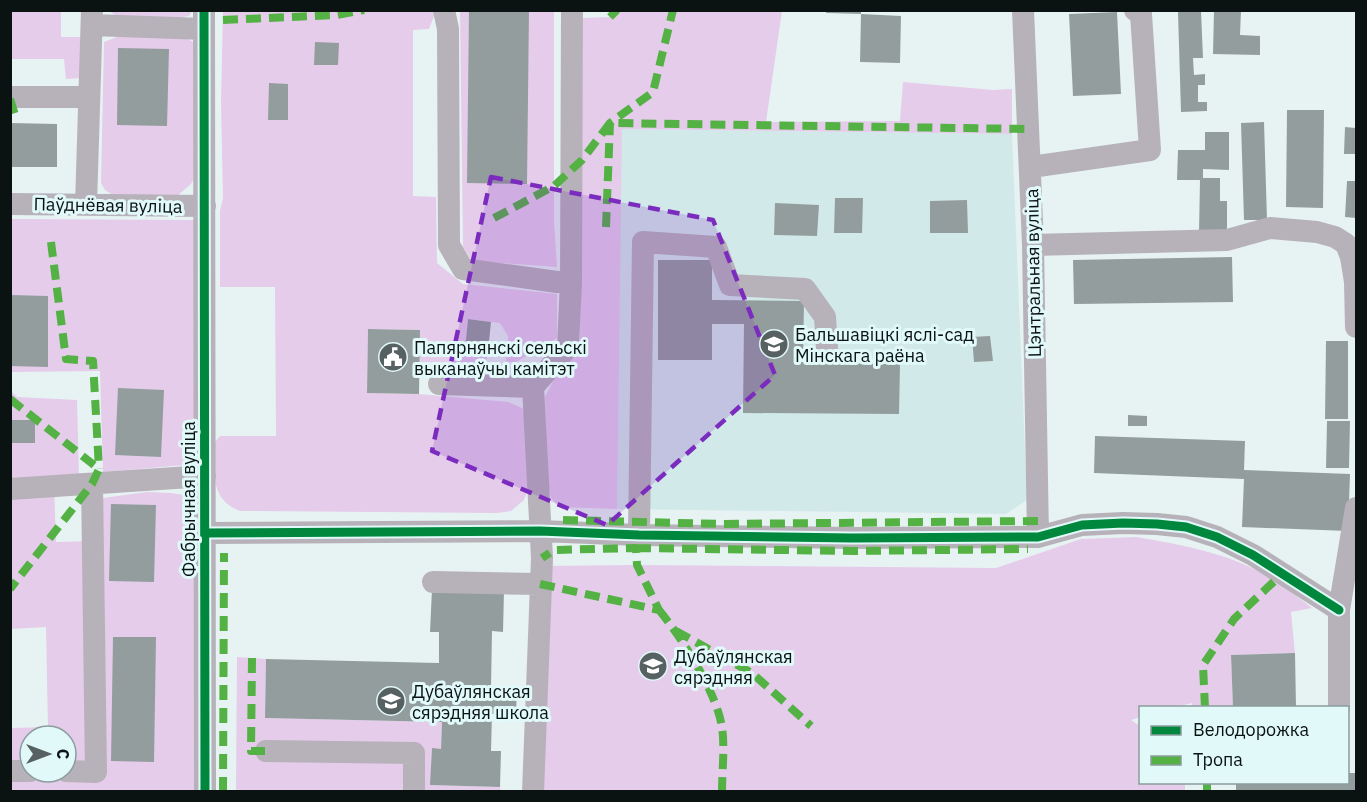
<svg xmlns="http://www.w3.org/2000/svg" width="1367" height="802" font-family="'IBM Plex Sans',sans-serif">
<rect width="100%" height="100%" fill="#e7f3f3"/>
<path fill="#d2e9ea" d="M621,129L1012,134L1027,500L1006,514L617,509Z"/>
<path fill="#e4ccea" d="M609,10L782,11L766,122L900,121L903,82L993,90L1012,89V134L622,129L617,509L559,507L551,498L547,480L545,397L558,371L580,341L583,18L609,17Z
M10,11H61V37H85L80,78L66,79L64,59H11Z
M109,11H192L189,16L178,18L118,17Z
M223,11H436L429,29L413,30V196L436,197L437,263L463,284L557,294V338L514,363L506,361L508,336L500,323L468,319L465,349L488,351L486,364L419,362L420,330L368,329L367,393L419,394L508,402L522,408L528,422L529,487L524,500L511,511L497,513L240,511C208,499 215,470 215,442L220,436H276L275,287H220V211L223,198L221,102Z
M460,11H554V222L557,267L485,262L470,258L463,247Z
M122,35L182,36L195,43L197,172L191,184L177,196L113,195L105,190L101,183L104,42Z
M10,219L195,220L197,464L103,472L100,371L11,372Z
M10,390L17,397L77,400L79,478L11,483Z
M54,485L56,542L94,541L96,772L66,771V736H30V771H11L10,728L48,727L46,627L11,629V489Z
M147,492L171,493L205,498V791L11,792V777L103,780V498Z
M1136,537C1184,545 1233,554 1274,580C1288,589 1300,599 1312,608L1291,612L1295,653L1231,655L1233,707H1192V703L1176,707L1140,708V717L1131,720L1140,726V782L1185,783V791L533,792L541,566L637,565L996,568L1081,539Z
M237,657L266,659L265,718L442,722L441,749H432L431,785L500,787L501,791L236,792Z"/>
<path fill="#939d9d" d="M469,10H529L527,184L467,183Z
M826,10H861V14L826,13Z
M1214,10H1241L1240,35L1260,36V55L1213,54Z
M1201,11L1203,58H1193L1194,75L1205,74V85H1198V102H1207V111L1181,112L1178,12Z
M1117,12L1121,94L1073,96L1069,14Z
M861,14L901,16L900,63L860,62Z
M315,42L339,43L338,65H314Z
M118,48L169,49L167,126L117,125Z
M269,83L288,84V120H268Z
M1287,110H1324L1323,208L1286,207Z
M1264,122L1267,220H1244L1241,123Z
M10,123L57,124V167H10Z
M1345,127L1356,128V154H1344Z
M1205,132H1229V170L1203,169V178H1220V201H1227V233H1199L1200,180H1177L1178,150H1205Z
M1347,181H1356V218L1345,217Z
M835,198H863L862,233H834Z
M967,200L968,233H930V201Z
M775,203L819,205L817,236L774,235Z
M1232,257L1233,302L1074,304L1073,260Z
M658,260H712V300L804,301L803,363L900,364L899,414L743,413L744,324H712V360H658Z
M10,295L48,296V367L10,366Z
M468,319L491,322L488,351L465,349Z
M368,329L420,330L419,394L367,393Z
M990,336L993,361L974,362L972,337Z
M1326,341H1348V419H1325Z
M118,388L164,390L161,457L115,455Z
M1128,415L1147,416V426H1128Z
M10,420H35V443H10Z
M1327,421H1350L1349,468H1326Z
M1095,436L1245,441L1244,470L1350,474L1348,531L1242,527L1244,479L1094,473Z
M111,504L156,505L154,582L109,581Z
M432,589L504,591L503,632L492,631L491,687H517L516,715L492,714L491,751H501L500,787L430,785L432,748L441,749L442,722L265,718L266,659L439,663V632H430Z
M113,637H156L154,762L111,761Z
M1295,653L1296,708H1233L1231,655Z
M1348,773H1356V792H1236V782H1348Z"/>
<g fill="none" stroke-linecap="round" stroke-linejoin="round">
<path stroke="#b7b2b9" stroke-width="22" d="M204,10L205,792
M444,10L448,29L449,245L463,269L557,282H571
M1023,10L1033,245L1038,537
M92,25L204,29
M10,97H89
M1031,167L1150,150L1141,14L1135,10
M10,204L205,206
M86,205L92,10
M1033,245L1227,240L1270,228L1317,232L1335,237L1346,244L1351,257L1355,282L1356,327
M439,384L533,387
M10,489L205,476
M205,533L540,531L639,535L852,538L1038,537L1082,525L1123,523L1157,524L1186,527L1217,537L1253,555L1339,610
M639,535L643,242L716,247L730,285L805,289L825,317L827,348
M433,582L540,584
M1339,708V610L1356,508
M266,751L414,753V792
M10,771H30
M66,771L96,772L92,484
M533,792L542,558L533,387L568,347L571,282L572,10"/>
<path stroke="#54b144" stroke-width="8" stroke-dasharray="15 8" stroke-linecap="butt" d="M610,17L617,10
M223,20L337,15L364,10
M10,99L15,115
M494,218L554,186L582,160L610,123L1029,129
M606,227L610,123L653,92L673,10
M51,242L66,359L93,361L99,469
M10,399L99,469L92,484L10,589
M563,520L721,524L1038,521
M636,548L853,551L1028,549
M540,584L659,610L637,565L636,548L554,550L542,558
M659,610C682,638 716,691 722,727C725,747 722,771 722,792
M676,631L752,673L811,726
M252,658L251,751H266
M1205,708L1203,665L1234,619L1282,574
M1207,782V792
M223,792L224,553"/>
<g stroke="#e1f9f9" stroke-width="13">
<path id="cycleway" d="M204,10L205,792
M205,533L540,531L639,535L852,538L1038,537L1082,525L1123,523L1157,524L1186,527L1217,537L1253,555L1339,610"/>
</g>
<use href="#cycleway" stroke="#00873e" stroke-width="9"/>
</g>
<path fill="#7b2cbf" fill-opacity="0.2" stroke="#7b2cbf" stroke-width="4.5" stroke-dasharray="12 8" stroke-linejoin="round" d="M491,177L713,220L775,375L607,525L432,451Z"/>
<defs>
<g id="school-disc" transform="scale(1.5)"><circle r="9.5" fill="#576161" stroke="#e1f9f9"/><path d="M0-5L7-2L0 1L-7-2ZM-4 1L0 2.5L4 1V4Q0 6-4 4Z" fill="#fff"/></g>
<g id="civic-disc" transform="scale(1.5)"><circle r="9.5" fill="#576161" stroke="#e1f9f9"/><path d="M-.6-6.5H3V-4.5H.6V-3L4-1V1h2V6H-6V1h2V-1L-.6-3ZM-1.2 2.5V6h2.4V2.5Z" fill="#fff"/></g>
</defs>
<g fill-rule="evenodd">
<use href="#school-disc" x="774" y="344"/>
<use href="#civic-disc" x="393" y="357"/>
<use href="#school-disc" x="653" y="666"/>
<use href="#school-disc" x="391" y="701"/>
</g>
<g text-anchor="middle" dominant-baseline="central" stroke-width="6" stroke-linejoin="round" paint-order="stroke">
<g font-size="18" fill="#0a1212" stroke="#e1f9f9">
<text transform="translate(108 205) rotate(1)">Паўднёвая вуліца</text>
<text transform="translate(1033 273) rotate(-91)">Цэнтральная вуліца</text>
<text transform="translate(188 499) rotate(-90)">Фабрычная вуліца</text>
</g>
<g font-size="18" fill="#0a1212" stroke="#e1f9f9" text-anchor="start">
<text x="795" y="334">Бальшавіцкі яслі-сад<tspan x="795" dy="21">Мінскага раёна</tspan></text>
<text x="414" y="347">Папярнянскі сельскі<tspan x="414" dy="21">выканаўчы камітэт</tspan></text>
<text x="674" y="656">Дубаўлянская<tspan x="674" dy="21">сярэдняя</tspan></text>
<text x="412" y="691">Дубаўлянская<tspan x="412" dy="21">сярэдняя школа</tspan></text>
</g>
</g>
<rect width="1367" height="802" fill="none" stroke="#0a1212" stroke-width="24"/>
<rect x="1139" y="706" width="210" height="78" fill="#e1f9f9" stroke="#8b9d9d" stroke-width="1.5"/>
<rect x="1151" y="726" width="30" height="9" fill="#00873e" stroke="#8b9d9d" stroke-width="1.5"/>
<text x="1193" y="736" font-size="18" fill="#0a1212">Велодорожка</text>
<rect x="1151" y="756" width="30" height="9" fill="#54b144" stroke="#8b9d9d" stroke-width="1.5"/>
<text x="1193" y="766" font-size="18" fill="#0a1212">Тропа</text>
<g transform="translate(48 754) rotate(90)"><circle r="28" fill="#e1f9f9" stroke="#8b9d9d" stroke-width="1.5"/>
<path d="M0-4.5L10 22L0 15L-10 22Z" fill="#576161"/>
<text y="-9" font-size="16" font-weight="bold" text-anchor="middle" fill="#0a1212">С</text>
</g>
</svg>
